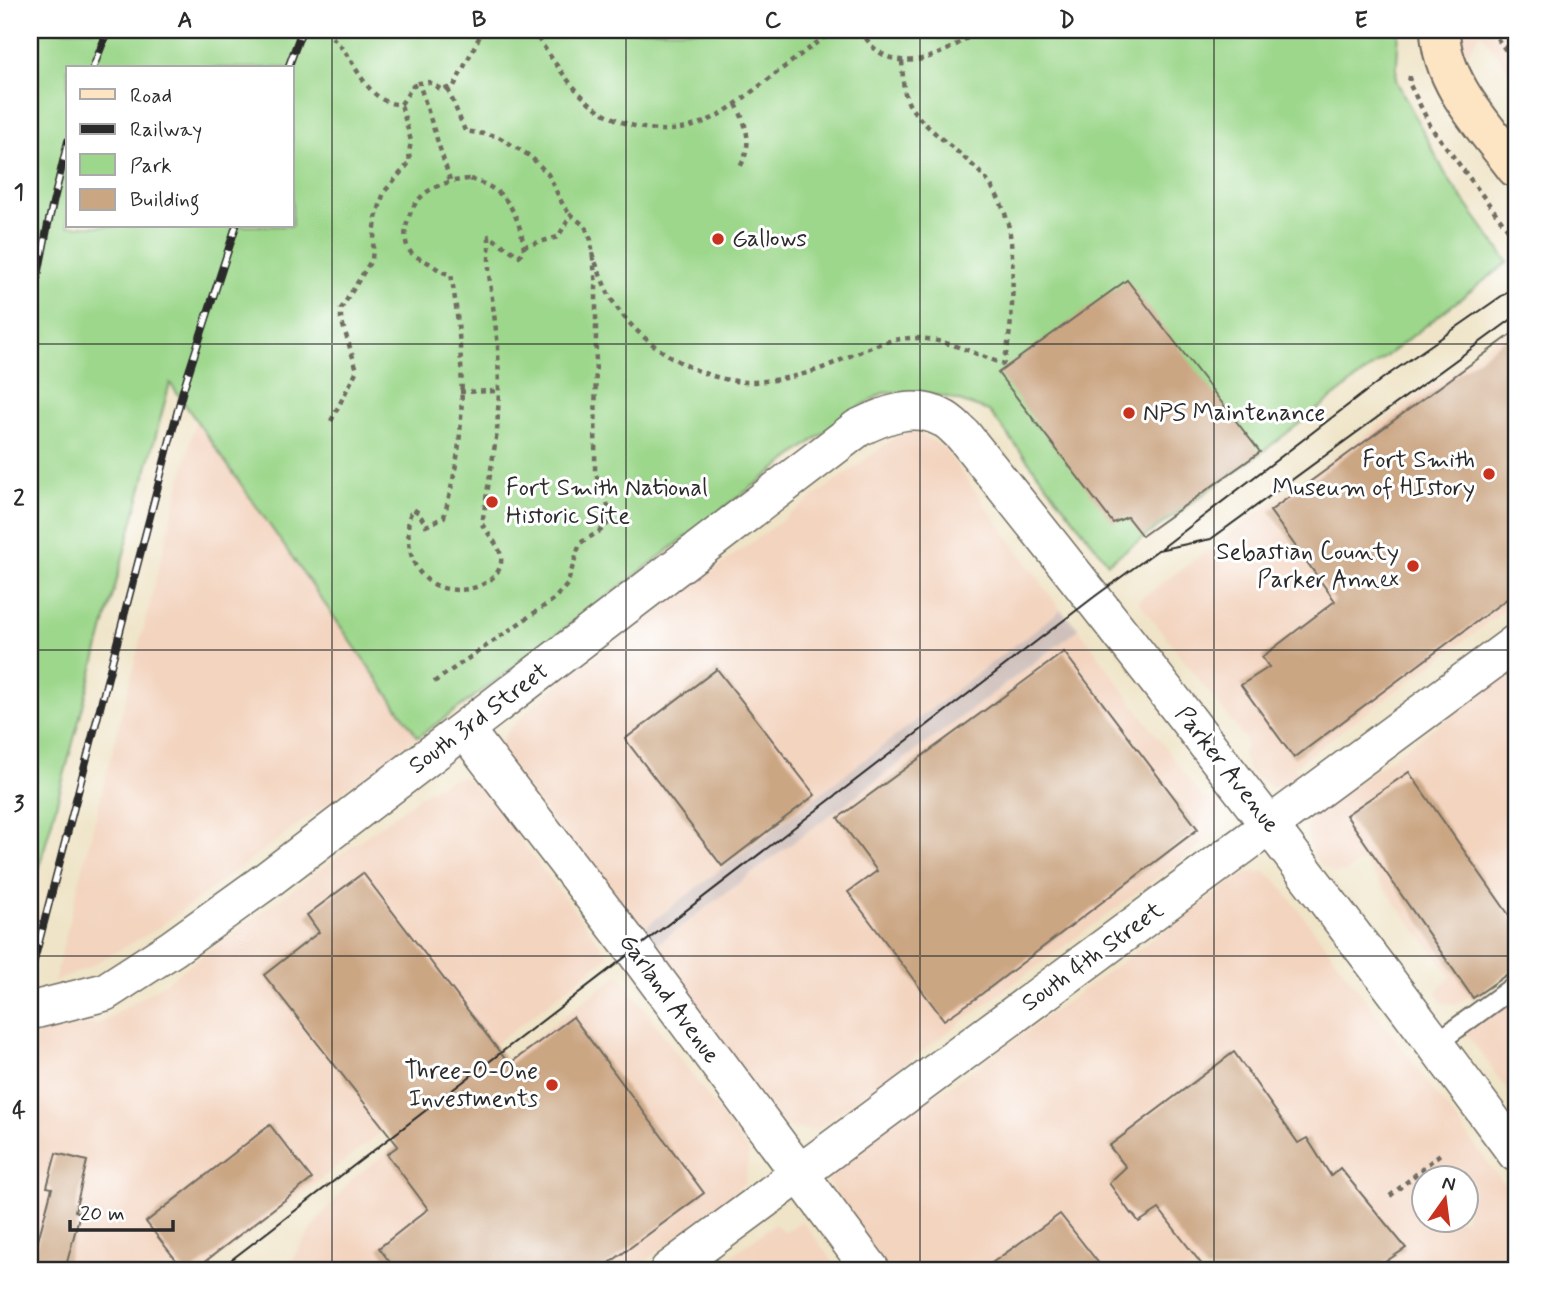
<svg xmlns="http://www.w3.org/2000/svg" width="1546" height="1300" font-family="Mynerve,sans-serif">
<rect width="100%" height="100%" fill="#fff"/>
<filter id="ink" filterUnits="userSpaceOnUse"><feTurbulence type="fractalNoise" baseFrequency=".0143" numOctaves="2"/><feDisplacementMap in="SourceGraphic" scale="14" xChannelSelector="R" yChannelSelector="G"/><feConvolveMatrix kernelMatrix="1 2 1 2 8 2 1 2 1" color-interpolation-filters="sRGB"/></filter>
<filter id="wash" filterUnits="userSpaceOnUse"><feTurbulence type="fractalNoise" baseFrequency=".00686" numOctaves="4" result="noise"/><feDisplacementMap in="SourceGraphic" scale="28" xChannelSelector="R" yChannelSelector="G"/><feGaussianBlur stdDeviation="1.57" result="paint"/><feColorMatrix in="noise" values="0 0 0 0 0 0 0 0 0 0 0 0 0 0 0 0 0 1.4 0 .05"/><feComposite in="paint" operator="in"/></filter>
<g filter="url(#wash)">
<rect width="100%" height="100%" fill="#efe4c7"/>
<path fill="#f3d4bf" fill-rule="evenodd" d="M1461,30H1516V79L1481,33L1460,65Z
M1516,325V602L1294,766L1300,775L1299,780L1291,784L1270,787L1249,772L1243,754L1246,740L1138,601Z
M196,420L418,737L155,930L87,968L54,982Z
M914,430L944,448L1061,610L636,934L500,751V744L510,728L562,681L896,437Z
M1079,629L1203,799L1218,801L1219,815L1215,828L1200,846L818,1128L809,1130L790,1128L780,1121L652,948Z
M1516,670V963L1457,1004L1441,1003L1437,993L1440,987L1451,976L1363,860L1346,872L1334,873L1320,864L1309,847L1308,826L1318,810Z
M463,777L480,787L609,956L203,1270H30V1061L36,1033L103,1022L169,980L425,793L448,780Z
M1264,871L1277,881L1516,1200V1270H889L828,1182V1170L837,1158L962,1078L1227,885L1247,873ZM1424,1178H1466V1220H1424Z
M619,974L749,1153L745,1183L635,1270H285L314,1225L352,1179Z
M1516,993V1102L1464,1030Z
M802,1221L839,1270H712L774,1224L785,1232Z"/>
<path fill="#cfc0bb" d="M1061,610L1079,629L652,948L636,934Z"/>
<path fill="#9cd78b" stroke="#64815b" stroke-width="2" fill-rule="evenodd" d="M30,30H1399L1396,80L1447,177L1508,262L1265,450L1108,563L989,411L947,397L915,392L883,393L847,415L485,689L418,737L170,383L30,902ZM68,68H292V226H68Z"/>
<g id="blocks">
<path fill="#cba683" d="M1127,280L1260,452L1142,536L1127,517L1113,523L998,373Z
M1516,331V592L1294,758L1241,685L1269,667L1262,657L1335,601L1270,511Z
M1064,652L1198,829L975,999L944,1020L848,892L877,871L838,818Z
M717,669L815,795L722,866L625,739Z
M1409,772L1516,925V968L1473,998L1346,815Z
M363,873L509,1064L573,1017L704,1193L600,1270H396L379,1248L428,1209L387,1154L398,1146L264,975L319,932L307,915Z
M1234,1052L1298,1143L1307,1138L1331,1176L1340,1168L1406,1248L1373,1270H1206L1159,1209L1139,1222L1132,1213L1131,1214L1109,1183L1126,1167L1109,1146Z
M270,1125L312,1179L194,1270H184L146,1222Z
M56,1153L87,1161L75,1211L80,1213L65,1270H30L52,1188L47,1187Z
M1060,1214L1104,1270H982Z"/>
</g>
</g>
<g filter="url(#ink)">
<use href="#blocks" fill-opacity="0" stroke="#706c62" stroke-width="2"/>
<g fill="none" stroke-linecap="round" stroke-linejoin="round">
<g stroke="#706c62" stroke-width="23">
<path id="lane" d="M1435,1044L1516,985"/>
</g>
<g stroke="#706c62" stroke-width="40">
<path id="street" d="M465,730L634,950L871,1270
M30,1011L105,992L173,948L266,881L858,428C885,415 913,403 942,418C950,421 957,430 963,435C1153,671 1336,910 1516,1153
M669,1270L1516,643"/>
</g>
<g stroke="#706c62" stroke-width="42">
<path id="secondary" d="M1440,30C1441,83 1486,128 1516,168"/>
</g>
<path stroke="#706c62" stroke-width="4.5" stroke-dasharray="5 5" stroke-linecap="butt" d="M325,30C333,38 341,46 347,55C360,74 374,106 401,104L413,86L419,83
M532,30C551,56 570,89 596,108C623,127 661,136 693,126C721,118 743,98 766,81C788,64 811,47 834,30
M860,30C864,35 868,42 873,47C905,77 951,51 978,30
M1368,30L1404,34
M1491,30L1516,64
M1410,76L1409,83L1431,127L1516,240
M448,89L465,131L497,136L530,156L548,174L564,207L571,215
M736,104C747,126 753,144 740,167
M470,179C479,182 488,185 496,191C513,202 523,231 524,251L519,256L489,236V274L498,346L499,391L497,432L482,524C487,533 500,546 501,557C506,594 414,613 409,541C408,530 407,518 413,509L419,513L426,526L444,517C449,497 454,478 457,458C466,401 461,331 451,274C442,273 439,270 432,265C424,259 414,258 409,250C404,241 405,231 407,223C415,191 440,181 470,179Z
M450,180L419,83L429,82L442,90L454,86L483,30
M592,253C597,266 602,280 608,293C632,340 698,383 752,382C775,381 799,376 820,369C851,357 882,337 916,338C946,339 975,354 1003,364C1014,335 1016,249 1007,220C1003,205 994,188 984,177C965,154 919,126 908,102C902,89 903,74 902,60
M460,392L499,391
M331,421L357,370L341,319V309L372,259L376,218L384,192L410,162L409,153L411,141L401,104
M434,682L553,600L567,585L580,543L600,531L610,521V511L595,472L596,325V285L591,240L585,226L571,215L558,237L524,246
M1390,1196L1440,1154"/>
<use href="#lane" stroke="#fff" stroke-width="19"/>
<use href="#street" stroke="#fff" stroke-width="37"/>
<use href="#secondary" stroke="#fde5c4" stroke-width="38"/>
<path stroke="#2b2b2b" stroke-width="2" d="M1162,548L1382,379L1516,286
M218,1270L1094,597L1158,550L1211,539L1516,316"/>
<g stroke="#2b2b2b" stroke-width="8">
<path id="rail" d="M93,68L108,30
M288,68L302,30
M30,317L48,224L68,141
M30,976L183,390L236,226"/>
</g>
<use href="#rail" stroke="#fff" stroke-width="5" stroke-dasharray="16" stroke-linecap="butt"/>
</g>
</g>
<path fill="none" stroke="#2b2b2b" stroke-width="2" stroke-opacity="0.55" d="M332,30V1270M626,30V1270M920,30V1270M1214,30V1270M30,344H1516M30,650H1516M30,956H1516"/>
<g fill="#c8321e" stroke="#fff" stroke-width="2.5">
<circle cx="718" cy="239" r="7"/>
<circle cx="1129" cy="413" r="7"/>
<circle cx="1489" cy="474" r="7"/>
<circle cx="492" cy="502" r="7"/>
<circle cx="1413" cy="566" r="7"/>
<circle cx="552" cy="1085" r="7"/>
</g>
<g text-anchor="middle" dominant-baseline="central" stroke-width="6" stroke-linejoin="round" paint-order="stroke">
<g font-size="24" fill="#2b2b2b" stroke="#fff" text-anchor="start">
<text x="732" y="239">Gallows</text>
<text x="1143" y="413">NPS Maintenance</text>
<text x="1475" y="460" text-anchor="end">Fort Smith<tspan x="1475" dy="28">Museum of HIstory</tspan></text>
<text x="506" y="488">Fort Smith National<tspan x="506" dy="28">Historic Site</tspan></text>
<text x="1399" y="552" text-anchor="end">Sebastian County<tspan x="1399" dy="28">Parker Annex</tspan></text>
<text x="538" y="1071" text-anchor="end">Three-O-One<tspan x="538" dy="28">Investments</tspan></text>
</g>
<g font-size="24" fill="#2b2b2b" stroke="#fff">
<text transform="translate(479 719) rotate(-37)">South 3rd Street</text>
<text transform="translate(1227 770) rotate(52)">Parker Avenue</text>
<text transform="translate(1093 957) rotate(-36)">South 4th Street</text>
<text transform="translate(669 999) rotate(54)">Garland Avenue</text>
</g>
</g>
<rect width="1546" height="1300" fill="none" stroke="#fff" stroke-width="77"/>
<rect x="66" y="66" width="228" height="161" fill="#ffffff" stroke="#aaaaaa" stroke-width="2"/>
<rect x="80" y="89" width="35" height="10" fill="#fde5c4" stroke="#aaaaaa" stroke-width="2"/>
<text x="130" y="102" font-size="21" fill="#2b2b2b">Road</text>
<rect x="80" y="124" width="35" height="10" fill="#2b2b2b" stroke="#aaaaaa" stroke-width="2"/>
<text x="130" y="136" font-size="21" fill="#2b2b2b">Railway</text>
<rect x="80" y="154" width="35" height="21" fill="#9cd78b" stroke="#aaaaaa" stroke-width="2"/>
<text x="130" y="172" font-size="21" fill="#2b2b2b">Park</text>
<rect x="80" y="189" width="35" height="21" fill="#cba683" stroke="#aaaaaa" stroke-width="2"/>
<text x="130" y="206" font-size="21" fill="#2b2b2b">Building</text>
<g transform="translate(1445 1199) rotate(14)"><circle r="33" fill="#ffffff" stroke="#aaaaaa" stroke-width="2"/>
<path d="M0-5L12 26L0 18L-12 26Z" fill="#c8321e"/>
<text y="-10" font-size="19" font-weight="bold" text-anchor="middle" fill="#2b2b2b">N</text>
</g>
<path d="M70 1220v10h103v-10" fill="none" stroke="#2b2b2b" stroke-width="3.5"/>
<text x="80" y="1220" font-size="21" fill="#2b2b2b" stroke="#ffffff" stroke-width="5" paint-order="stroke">20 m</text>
<rect x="38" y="38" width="1470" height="1224" fill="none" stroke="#2b2b2b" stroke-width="2.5"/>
<g font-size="23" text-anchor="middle" font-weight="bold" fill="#2b2b2b">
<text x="185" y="27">A</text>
<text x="479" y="27">B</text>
<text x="773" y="27">C</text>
<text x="1067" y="27">D</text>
<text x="1361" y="27">E</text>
<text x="19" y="199">1</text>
<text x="19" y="505">2</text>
<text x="19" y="811">3</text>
<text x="19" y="1117">4</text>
</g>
</svg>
